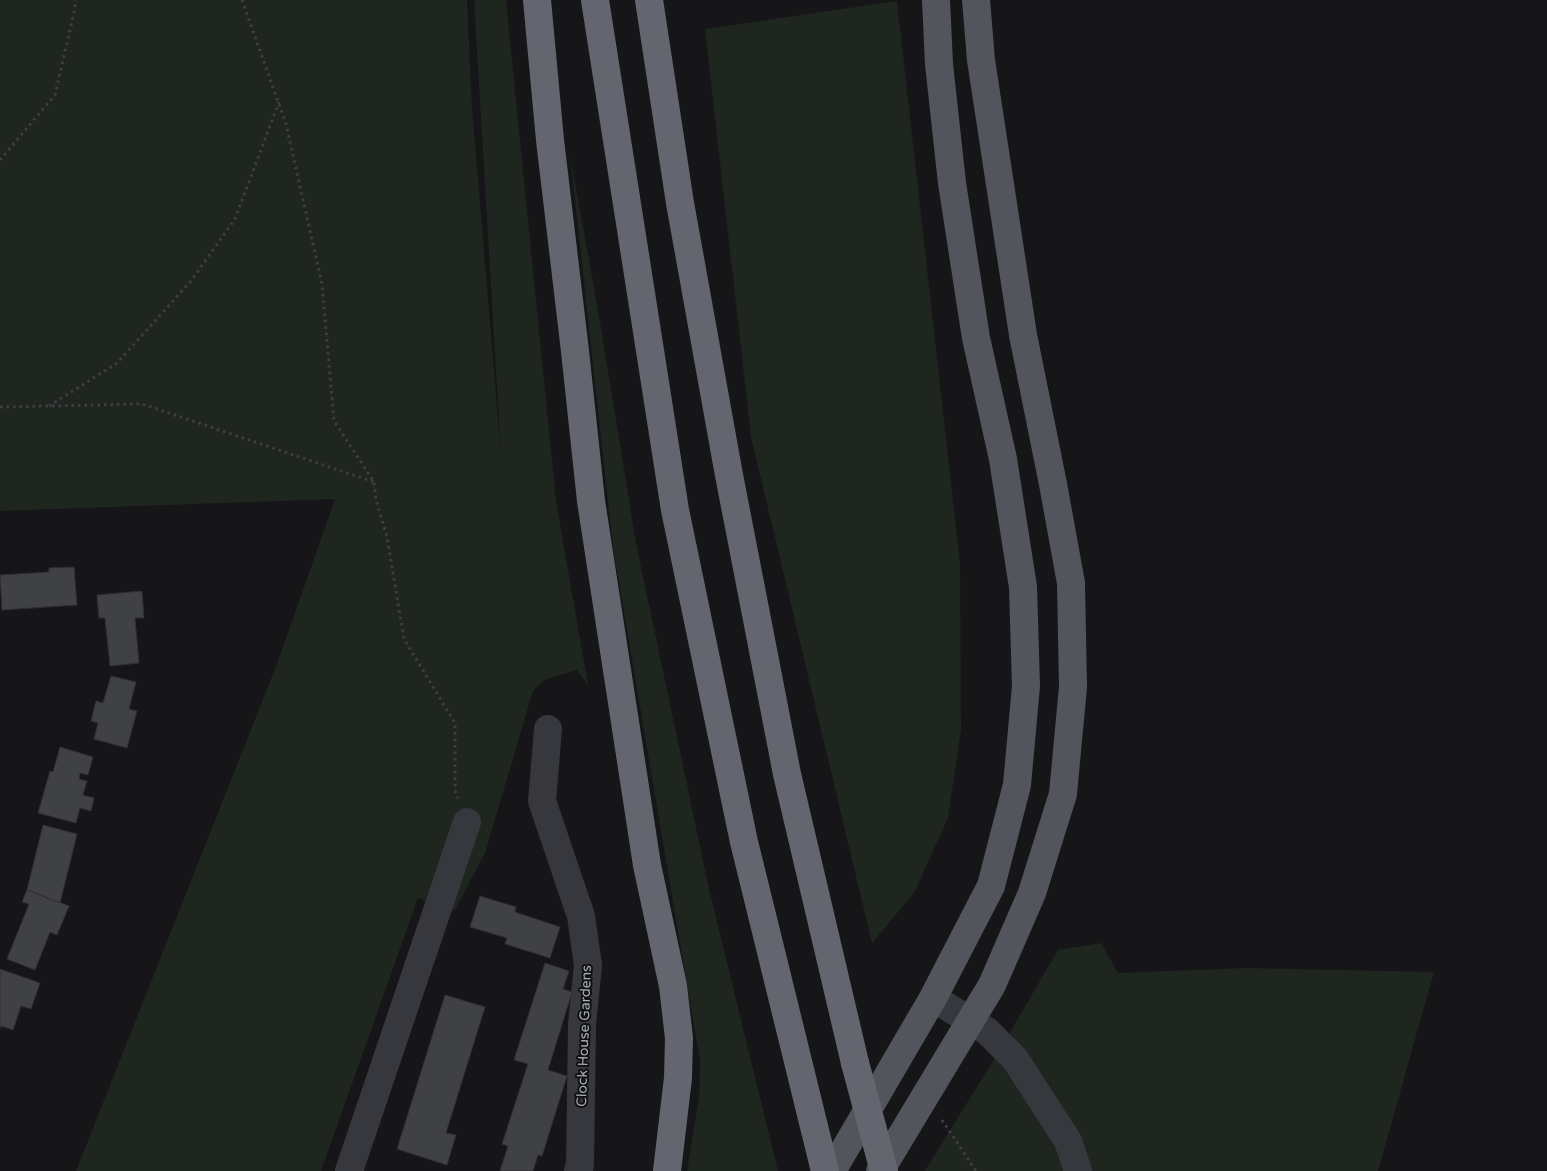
<svg xmlns="http://www.w3.org/2000/svg" width="1547" height="1171" font-family="'Varela Round',sans-serif">
<rect width="100%" height="100%" fill="#161618"/>
<path fill="#1e261f" d="M0,0H467L472,108L501,455L474,0H506L556,500L588,685L577,670L544,680L533,691L485,853L455,910L418,898L321,1171H76L277,664L335,499L0,511Z
M897,1L960,564L961,729L948,818L914,893L872,943L751,437L705,29Z
M570,154L599,316L636,543L709,889L778,1171H687L699,1098L700,1061L613,547Z
M1101,943L1118,973L1245,968L1434,972L1378,1171H925L999,1051L1058,950Z"/>
<path fill="#404145" stroke="#303034" d="M74,567L77,605L2,610L0,575L49,572V568Z
M142,591L144,618H135L139,663L110,666L105,618H99L97,595Z
M111,676L136,682L129,709L137,711L127,748L94,739L98,723L91,721L96,701L103,703Z
M60,747L93,757L88,775L80,773L79,779L87,781L83,795L94,798L91,811L80,808L76,823L38,813L50,771L53,772Z
M43,825L77,834L60,903L27,890Z
M27,890L69,906L57,935L50,932L35,970L7,959L29,904L22,902Z
M480,896L516,907L515,912L560,927L550,958L505,944L507,938L470,927Z
M545,963L569,971L563,989L572,992L548,1070L567,1076L542,1156L538,1155L533,1171H500L508,1146L502,1144L528,1064L514,1060Z
M0,969L40,983L31,1009L21,1006L13,1030L1,1026L0,1029Z
M445,995L485,1007L446,1133L456,1135L447,1165L397,1149Z"/>
<g fill="none" stroke-linecap="round" stroke-linejoin="round">
<path stroke="#3d3f44" stroke-width="3" stroke-dasharray="2.5 4" stroke-linecap="butt" d="M242,0L286,124L322,284L334,421L374,482L376,500L387,537L404,639L455,723V790L458,798
M0,160L55,95L75,8V0
M49,406L117,363L191,281L235,219L279,102
M0,407L142,404L374,482
M942,1120L976,1171"/>
<path stroke="#37383d" stroke-width="28" d="M548,729L542,801L581,916L588,965L582,1024L580,1165L578,1171
M933,998L987,1031L1015,1059L1068,1141L1078,1171
M349,1171L467,822"/>
<path stroke="#53555c" stroke-width="28" d="M832,1171L933,998L991,886L1017,785L1026,686L1023,587L1003,459L976,338L952,183L939,64L936,0
M880,1171L992,985L1032,893L1063,794L1073,687L1071,583L1053,484L1023,335L981,60L976,0"/>
<path stroke="#63666e" stroke-width="28" d="M537,0L550,140L575,351L591,501L647,865L673,986L679,1038L678,1078L667,1171
M595,0L675,510L744,842L825,1171
M649,0L680,203L729,475L787,774L855,1063"/>
<path stroke="#63666e" stroke-width="28" d="M855,1063L884,1171"/>
</g>
<g text-anchor="middle" dominant-baseline="central" stroke-width="4" stroke-linejoin="round" paint-order="stroke">
<g font-size="14" fill="#a8adb8" stroke="#111113">
<text transform="translate(584 1036) rotate(-88)">Clock House Gardens</text>
</g>
</g>
</svg>
